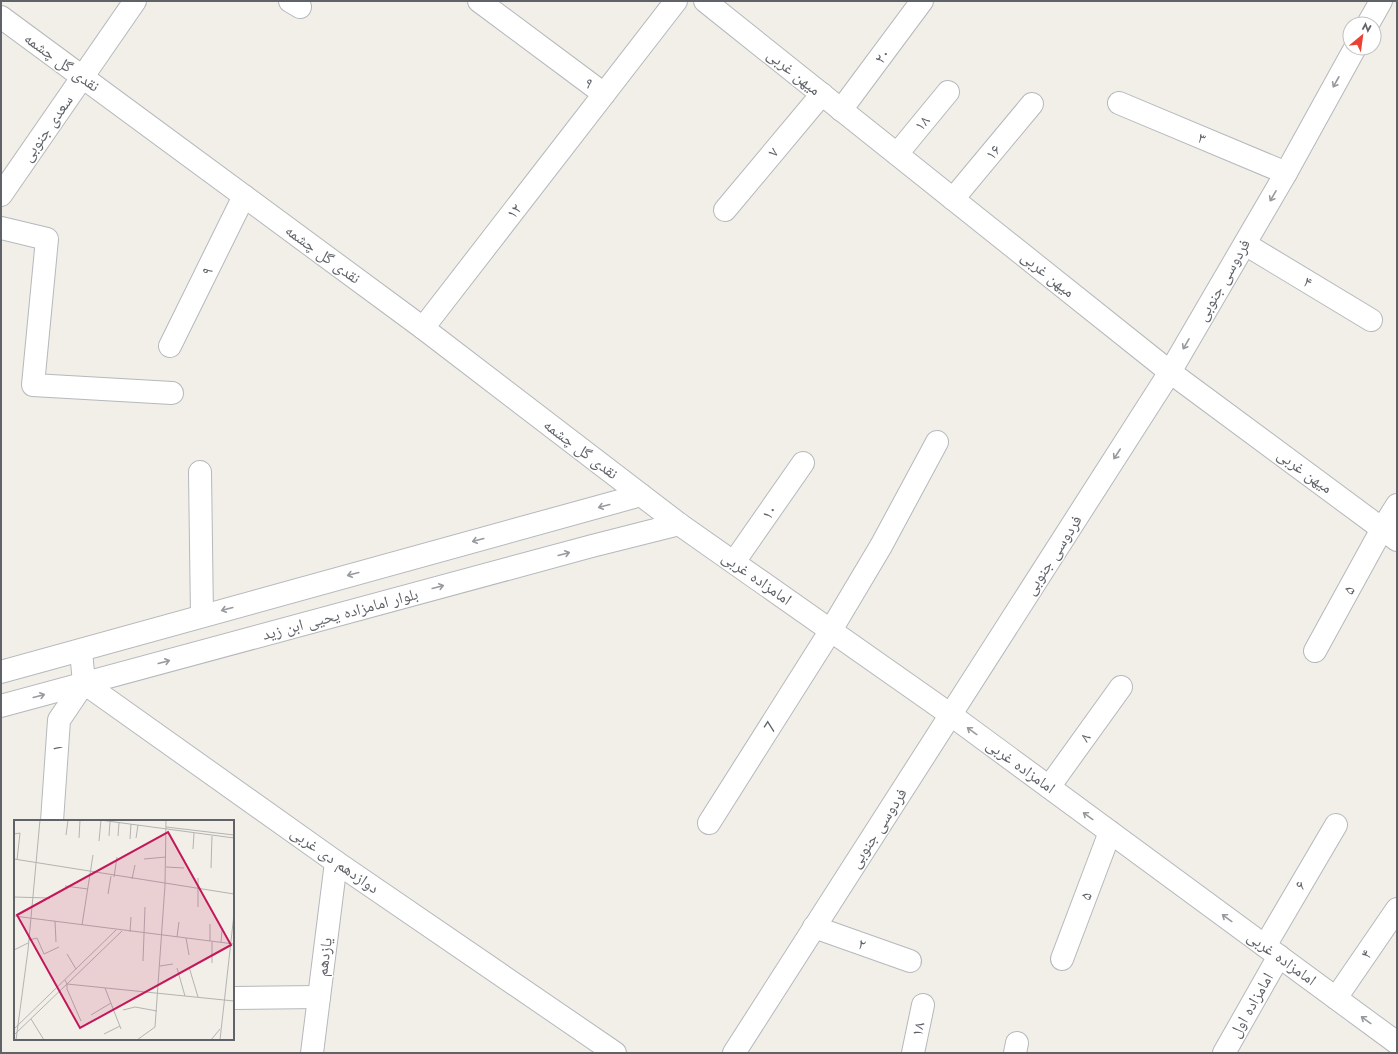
<svg xmlns="http://www.w3.org/2000/svg" width="1398" height="1054" font-family="Jost,'Noto Naskh Arabic',sans-serif">
<rect width="100%" height="100%" fill="#f1efe8"/>
<g fill="none" stroke-linecap="round" stroke-linejoin="round">
<g stroke="#b5b8bc" stroke-width="24">
<g id="minor">
<path d="M290,1L300,7"/>
<path d="M479,1L604,94"/>
<path d="M705,1L1170,372L1397,540"/>
<path d="M1,17L423,328L679,524L951,715L1397,1043"/>
<path d="M1368,24L1381,1"/>
<path d="M1119,103L1286,173"/>
<path d="M841,110L922,1"/>
<path d="M897,154L948,92"/>
<path d="M1,195L135,1"/>
<path d="M953,199L1032,104"/>
<path d="M725,210L822,94"/>
<path d="M1,228L47,239L33,385L172,393"/>
<path d="M1245,244L1371,320"/>
<path d="M423,328L676,1"/>
<path d="M170,346L244,196"/>
<path d="M200,472L202,616"/>
<path d="M734,562L803,463"/>
<path d="M81,651L84,683L336,862L615,1053"/>
<path d="M1315,651L1382,529L1397,505"/>
<path d="M1,672L641,495"/>
<path d="M1,706L592,546L679,524"/>
<path d="M1049,787L1121,687"/>
<path d="M52,821L59,720L84,683"/>
<path id="s1" d="M709,823L831,630L881,546L937,442"/>
<path d="M814,927L910,961"/>
<path d="M1265,946L1336,825"/>
<path d="M1062,959L1110,832"/>
<path d="M233,998L319,997"/>
<path d="M1336,998L1397,909"/>
<path d="M312,1053L336,862"/>
<path d="M734,1053L1170,372L1286,173L1355,48"/>
<path d="M913,1053L923,1005"/>
<path d="M1015,1053L1017,1043"/>
<path d="M1224,1053L1279,956"/>
</g>
</g>
<use href="#minor" stroke="#fff" stroke-width="22"/>
</g>
<defs><path id="oneway-shaft" d="M-6 0H5M1.5-3L5.5 0L1.5 3" fill="none" stroke-width="1.6" stroke-linecap="round" stroke-linejoin="round"/></defs>
<g stroke="#979a9d">
<use href="#oneway-shaft" transform="translate(1336 82) rotate(119)"/>
<use href="#oneway-shaft" transform="translate(1273 196) rotate(120)"/>
<use href="#oneway-shaft" transform="translate(1186 344) rotate(120)"/>
<use href="#oneway-shaft" transform="translate(1117 454) rotate(123)"/>
<use href="#oneway-shaft" transform="translate(604 506) rotate(165)"/>
<use href="#oneway-shaft" transform="translate(478 540) rotate(165)"/>
<use href="#oneway-shaft" transform="translate(564 554) rotate(-15)"/>
<use href="#oneway-shaft" transform="translate(353 574) rotate(165)"/>
<use href="#oneway-shaft" transform="translate(438 587) rotate(-15)"/>
<use href="#oneway-shaft" transform="translate(227 609) rotate(165)"/>
<use href="#oneway-shaft" transform="translate(164 662) rotate(-15)"/>
<use href="#oneway-shaft" transform="translate(39 696) rotate(-15)"/>
<use href="#oneway-shaft" transform="translate(972 731) rotate(-144)"/>
<use href="#oneway-shaft" transform="translate(1088 816) rotate(-144)"/>
<use href="#oneway-shaft" transform="translate(1227 918) rotate(-144)"/>
<use href="#oneway-shaft" transform="translate(1366 1020) rotate(-144)"/>
</g>
<g text-anchor="middle" dominant-baseline="central" stroke-width="3" stroke-linejoin="round" paint-order="stroke">
<g font-size="16" fill="#5f6368" stroke="#fff">
<text transform="translate(882 56) rotate(-54)">۲۰</text>
<text transform="translate(62 62) rotate(36)">نقدی گل چشمه</text>
<text transform="translate(794 72) rotate(39)">میهن غربی</text>
<text transform="translate(589 83) rotate(37)">۹</text>
<text transform="translate(922 123) rotate(-50)">۱۸</text>
<text transform="translate(47 128) rotate(-55)">سعدی جنوبی</text>
<text transform="translate(1202 138) rotate(23)">۳</text>
<text transform="translate(773 152) rotate(-50)">۷</text>
<text transform="translate(993 152) rotate(-50)">۱۶</text>
<text transform="translate(514 211) rotate(-52)">۱۲</text>
<text transform="translate(323 254) rotate(36)">نقدی گل چشمه</text>
<text transform="translate(207 271) rotate(-64)">۹</text>
<text transform="translate(1048 274) rotate(39)">میهن غربی</text>
<text transform="translate(1223 280) rotate(-60)">فردوسی جنوبی</text>
<text transform="translate(1308 282) rotate(31)">۴</text>
<text transform="translate(581 449) rotate(37)">نقدی گل چشمه</text>
<text transform="translate(1305 471) rotate(36)">میهن غربی</text>
<text transform="translate(769 512) rotate(-55)">۱۰</text>
<text transform="translate(1053 555) rotate(-57)">فردوسی جنوبی</text>
<text transform="translate(757 578) rotate(35)">امامزاده غربی</text>
<text transform="translate(1349 590) rotate(-61)">۵</text>
<text transform="translate(340 614) rotate(-15)">بلوار امامزاده یحیی ابن زید</text>
<text stroke="none"><textPath href="#s1" startOffset="114">7</textPath></text>
<text transform="translate(1085 737) rotate(-54)">۸</text>
<text transform="translate(57 748) rotate(-86)">۱</text>
<text transform="translate(1021 766) rotate(36)">امامزاده غربی</text>
<text transform="translate(878 828) rotate(-57)">فردوسی جنوبی</text>
<text transform="translate(335 860) rotate(35)">دوازدهم دی غربی</text>
<text transform="translate(1300 885) rotate(-60)">۶</text>
<text transform="translate(1086 896) rotate(-69)">۵</text>
<text transform="translate(862 944) rotate(20)">۲</text>
<text transform="translate(1366 954) rotate(-55)">۴</text>
<text transform="translate(324 957) rotate(-83)">یازدهم</text>
<text transform="translate(1282 958) rotate(36)">امامزاده غربی</text>
<text transform="translate(1251 1005) rotate(-60)">امامزاده اول</text>
<text transform="translate(918 1029) rotate(-77)">۱۸</text>
</g>
</g>
<g transform="translate(14 820)">
<rect width="220" height="220" fill="#f1efe8"/>
<path fill="none" stroke="#b3b3b1" stroke-width="1" d="M86,0L220,18M152,7L220,15M0,14L6,13L3,40M52,15L54,0M95,16L96,2M104,16L105,3M65,18L66,0M122,18L124,5M116,19L117,4M85,21L87,0M179,29L180,13M0,39L220,74M130,39L152,37M152,47L170,48M197,48L198,16M100,57L103,37M118,59L121,45M51,66L74,69M94,74L97,56M0,77L36,78M184,87V58M0,96L220,124M41,101L42,122M68,105L79,35M116,112L117,97M163,117L165,102M172,118L175,135M15,120L23,118L30,134L45,127M196,121V104M207,123L208,109M0,130L14,123M53,134L62,149M129,141L131,87M198,143V122M146,146L159,144M175,147L184,177M163,148L171,176M51,160L53,164L220,181M53,164V169L67,201M91,168L107,209M109,190L121,187L143,191M77,195L97,183M17,199L30,220M0,209L102,110M90,214L106,206M0,215L108,111M2,220L14,130L26,0M123,220L141,207L151,65L152,0M197,220L206,209M206,220L220,94"/>
<path fill="#c2185b" fill-opacity="0.15" stroke="#c2185b" stroke-width="2" d="M154,12L217,125L66,208L3,95Z"/>
<rect width="220" height="220" fill="none" stroke="#5f6368" stroke-width="2"/>
</g>
<rect width="1398" height="1054" fill="none" stroke="#5f6368" stroke-width="4"/>
<g transform="translate(1362 36) rotate(29)"><circle r="19" fill="#ffffff" stroke="#bfc1c3"/>
<path d="M0-3L7 15L0 10L-7 15Z" fill="#ea4335"/>
<text y="-6" font-size="11" font-weight="bold" text-anchor="middle" fill="#5f6368">N</text>
</g>
</svg>
